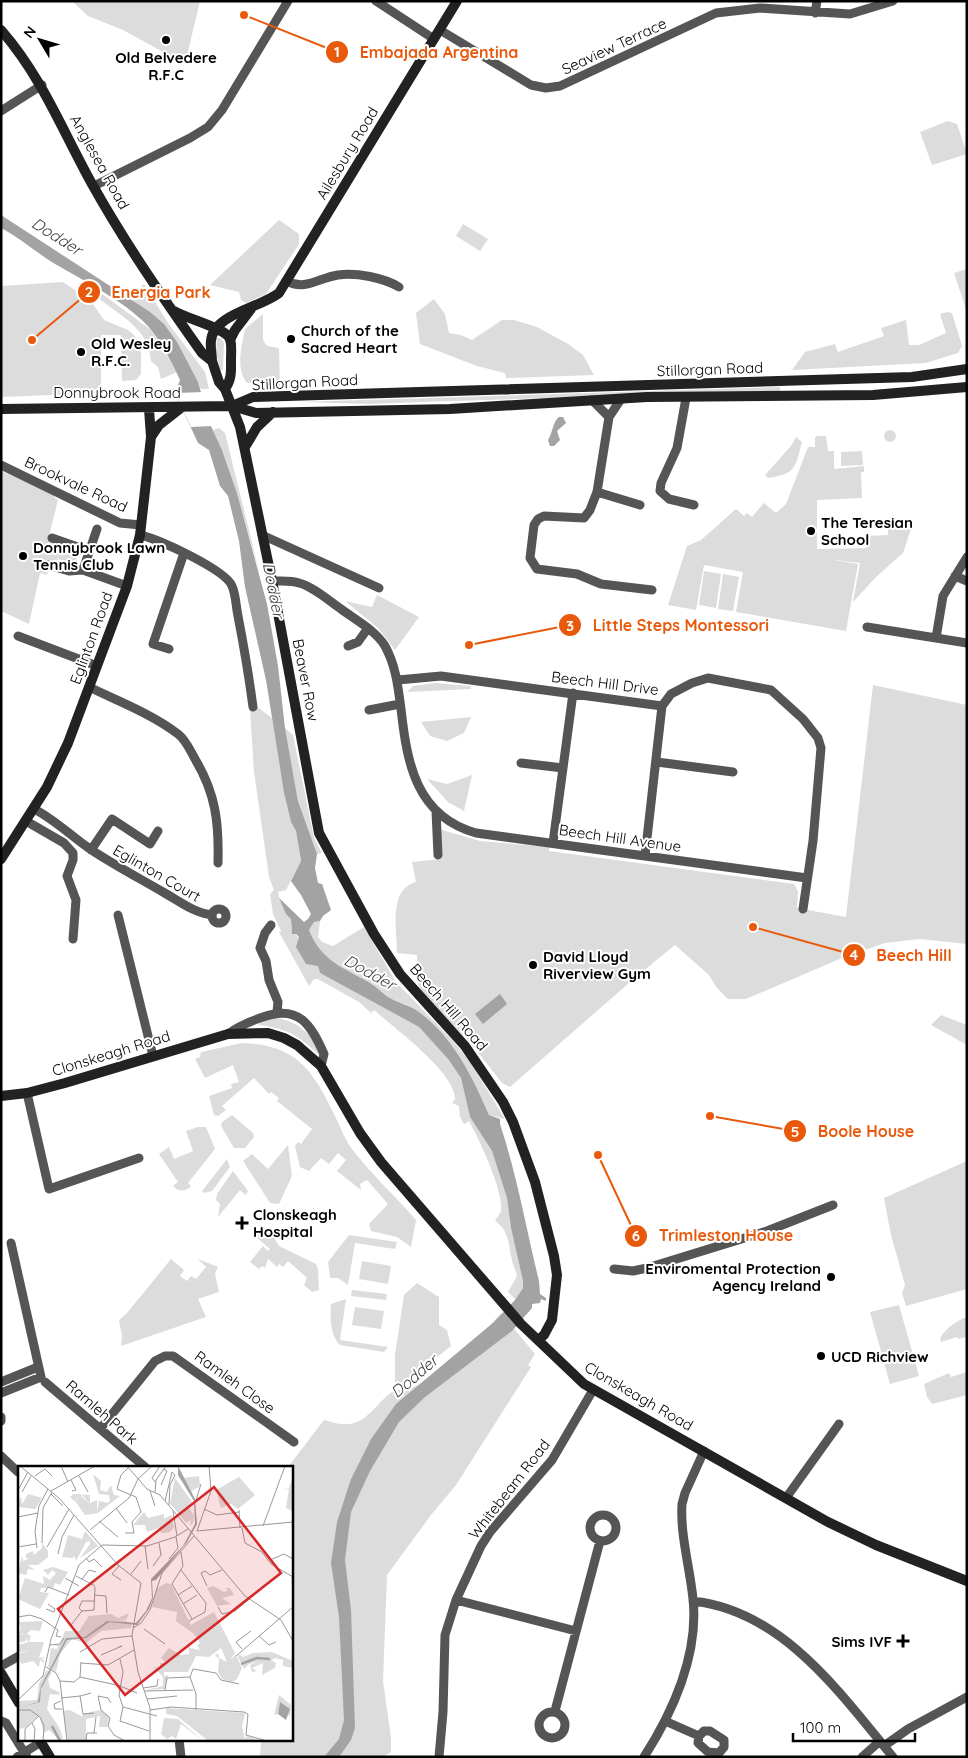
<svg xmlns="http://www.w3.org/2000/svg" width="968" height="1758" font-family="Quicksand,sans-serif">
<rect width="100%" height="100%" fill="#fff"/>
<path fill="#dcdcdc" d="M72,1H200L185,64L123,30L88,16Z
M948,121L957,124L967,154L932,165L920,132Z
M279,220L299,234V244L266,294L246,303L241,300L239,292L210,285Z
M463,224L488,239L480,251L456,236Z
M967,269V312L954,273Z
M63,282L90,300L104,320L128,330L135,336L141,353V374L136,380L122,381L121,335H101V393L1,397V286Z
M144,284L168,323L205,372L209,389H201L182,353L132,299L142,292L141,287Z
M101,293L151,330L177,372L161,379L158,367L151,361C149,329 121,316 98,298Z
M434,299L445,314L449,333L461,335L472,340L502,320H514L537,327L568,344L583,355L594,375L506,378L505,373L477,366L420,344L416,313Z
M947,312L952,313L962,346L958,353L926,363L792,370L805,352L835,344L838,352L884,336L881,328L906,320L909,345H919L946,333L940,314Z
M263,314V340L267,346L279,348L280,386L247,383C235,369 242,345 245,329Z
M217,338H221L224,343L223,369L220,371L216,351Z
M780,387V391L422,402L370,404L299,402Z
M219,428L225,433L260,575L237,493L222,450L213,430Z
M884 436a6 6 0 1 1 12 0a6 6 0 1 1-12 0Z
M817,436H826L828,451H834V469L864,466V472H861L862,498L817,500V549L867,548V536L888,535V526L906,525L913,523L903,553L876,577L853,602L860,563L828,559L858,564L846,631L736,612L743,572L704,565L696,610L668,605L687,546L701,540L736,509L744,516L747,513L752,517L764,503L776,513L786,504L808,447H815V438Z
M796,437L802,442C795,468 796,474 768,478L765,475L791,446Z
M862,451L863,465L841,466V452Z
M1,471L53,493L54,497L58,500L48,540L62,545L60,551L75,555L77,550L79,551L75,563L78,566L69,568L70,563L58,559L56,565L49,569L47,575L40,573L29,624L1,611Z
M704,571L721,574L716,608L699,605Z
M723,574L739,577L733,611L718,609Z
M377,595L419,617L395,650L378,628L345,601L372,607Z
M435,683L471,686V689L407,692L413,686Z
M873,685L967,705V944L920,939L885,943L842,958L746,999H728L717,988L709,975L675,945L637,976L510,1087L502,1083L469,1041L422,994L418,983L417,955L397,953C397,931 388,889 416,882L412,862L441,859L439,829L480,841L549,847V851L794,884L798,891L797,908L846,917Z
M256,706L272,718L284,793L291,822L296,831L301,861L286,890L278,892L280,901L291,918V928L318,966L320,973L419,1027L448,1059L461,1078L470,1117L492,1151L507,1198L511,1228L523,1281V1288L516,1300L508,1292L517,1276C516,1270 513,1266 512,1260C508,1245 510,1231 495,1221C497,1218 500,1214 501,1211C504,1192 479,1139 469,1121L464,1124L460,1117L459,1106L452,1103L455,1099C455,1072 394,1028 374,1010L371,1013L359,1002L318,979H314L309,986L279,932L281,931L273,914L270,894L274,890L269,877L254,772L250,710Z
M471,717L464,733L447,741L430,736L421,722Z
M285,728L293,735L314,838L322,853L317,854L298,801Z
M472,775L464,811L448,802L427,779L447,784Z
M320,921L318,937L322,942L333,946L364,927L396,982L453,1041L469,1060L505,1119L489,1115C471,1074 455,1040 419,1012C410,1004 398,1003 388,997C382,993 377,987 370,983C342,967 322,962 309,930L314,922Z
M941,1015L967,1025V1045L931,1025Z
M275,1018C297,1020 314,1035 320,1056C299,1036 289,1029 259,1025V1020Z
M242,1043C298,1045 313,1071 336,1118C341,1128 345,1140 352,1149C371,1174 395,1196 416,1220L411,1247L397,1237L371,1231L369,1224L388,1204L367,1180L360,1184L361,1190L337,1171L346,1160L338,1153L329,1164L321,1158L309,1171L300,1167L295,1146L298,1142L301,1144L312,1129L277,1101L279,1098L271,1092L269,1094L254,1078L222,1106L226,1110L218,1116L214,1115L209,1096L232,1088L231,1084L239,1082L233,1065L205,1078L195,1059L200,1057L201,1052Z
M232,1115L253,1133L254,1137L245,1148H234L221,1126L222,1122Z
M198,1127H206L215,1149L188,1183L191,1186C186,1192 178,1192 173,1186L178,1182L159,1154L169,1147L174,1159L193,1151L186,1131Z
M288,1145L292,1176L279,1204L270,1203L243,1161L252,1154L268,1169Z
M227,1159L230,1167L212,1191L204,1193L202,1191Z
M967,1161V1289L906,1306L902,1293L905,1285L891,1235L884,1198Z
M233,1171L248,1191L246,1195L240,1190L218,1217L220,1204L216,1200L217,1194Z
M265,1228H268L279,1246L316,1264L318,1269L319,1290L312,1292L304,1285L307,1278L288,1261L283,1267L279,1264L277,1267L268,1259L265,1268L262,1266L259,1269L250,1262L263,1246L268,1251L270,1249L256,1237Z
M349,1235L397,1242L395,1249L355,1243L348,1285L338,1278H330L328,1262Z
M171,1259L184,1270L180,1276L187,1281L191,1276L196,1279L206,1267L198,1259L218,1267L215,1274L219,1292L198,1299L206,1317L121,1346L122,1336L119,1320L127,1313Z
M362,1261L391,1266L388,1284L359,1279Z
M417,1283L439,1297V1325L447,1330L451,1346L406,1382L395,1385V1355L404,1295Z
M352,1290L387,1294L386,1300L351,1296Z
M346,1299L340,1340L388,1347L384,1352L340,1345C330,1335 330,1318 331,1304Z
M899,1305L919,1376L890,1384L870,1312Z
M355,1307L384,1311L381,1329L352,1325Z
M501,1313L535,1354L528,1365L531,1367L456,1485L431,1515L387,1575L383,1681L391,1738V1752L383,1757H260L261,1742L267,1739H291V1467H288L324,1420C334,1423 344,1426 354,1423C370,1418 378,1402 392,1392C399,1388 407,1390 414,1387C433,1380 488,1330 501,1313Z
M967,1317V1337L958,1339L957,1337L941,1342L940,1338C947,1327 956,1321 967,1317Z
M967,1372V1395L932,1404L927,1397L924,1384L949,1373L951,1377Z"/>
<path fill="#a3a3a3" d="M1,215L150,312L164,324L177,342L198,382L211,426L222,450L237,493L267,604L278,666L285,728L298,801L317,854L315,868L318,883L322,884L331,910L323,916L320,921L314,922L309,930C322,962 343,967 370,983C377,987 382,993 388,997C398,1003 410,1005 419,1012C454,1038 472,1076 489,1115L500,1119V1124C517,1175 526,1228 539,1281L540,1294L546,1298V1301L541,1299L540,1303L532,1304V1308L512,1331L425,1397L399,1422L370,1471L351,1512L345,1560L351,1610L355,1728L351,1740L339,1757H324L339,1739L344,1720L339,1617L331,1563L337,1522L351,1479L371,1439L396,1404L494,1322L515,1300L523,1288V1281L511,1228L507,1198L492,1151L470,1117L461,1078L448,1059L419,1027L320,973L318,966L306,964L296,947L299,937L296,934H292L291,919L286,914L279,898L304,922L308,919L311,914L301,895L291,881L301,861L296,831L291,822L284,793L266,680L245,587L239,541L228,496L220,486L209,450L198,443L175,393L180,380C173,364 163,346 152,331C133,306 83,280 55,264C37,253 20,238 1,228Z
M559,417H563L566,423L557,431L560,440L554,446H550L548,440C553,432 553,421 559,417Z
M500,994L507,1004L483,1024L475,1014Z"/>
<path fill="#fff" d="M205,392L213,426L191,427L175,393Z"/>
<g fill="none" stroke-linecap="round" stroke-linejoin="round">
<path stroke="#555" stroke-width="9" d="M376,1L434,39
M815,13L817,1
M440,30L531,85L546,88L560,86L716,13L760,8L850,14L893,1
M1,111L42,85
M94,186L190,138L208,127L222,110L288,1
M286,281C306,291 318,278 338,275C356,272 384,278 399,287
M686,398L677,448L661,483L660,491L669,499L694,505
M621,399L609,417L597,492L590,510L584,518L544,516L538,519L534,525L530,558L537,569L577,574L601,584L652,590
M592,400L609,417
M1,465L120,523L141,525
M597,492L640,505
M97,529L83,570L127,586
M140,535C157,538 226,570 232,586C236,595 236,607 238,616C244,647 249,677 253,707
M262,535L379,588
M52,538L89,551
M48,565L69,571L83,570
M955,576L967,581
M272,581C281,581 291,580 299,583C314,587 329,601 341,609C356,620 375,630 385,646C396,666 398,687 401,709C407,763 416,816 476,833L807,878
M867,627L936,638L943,596L967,557
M18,636L97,666
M936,638L967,643
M348,646L358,642L368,628
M169,649L153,644L184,553
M398,680L441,676L662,706L671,694L692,683L708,678L771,690L803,719L818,738L821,748L813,841L803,909
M89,687C118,701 152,714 178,734C186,740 190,750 195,759C216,794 219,823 218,863
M369,710L400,704
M657,762L733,772
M521,763L563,768
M34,809C54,819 71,836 90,849C114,865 139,878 163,892C179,901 194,913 212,915
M436,811L438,855
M26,821L64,843L73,853V860L67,876L76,900L73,939
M553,843L573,693
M91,850L112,819L150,844L158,831
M645,856L662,706
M212 916a7 7 0 1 1 14 0a7 7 0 1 1-14 0Z
M118,915L153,1056
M271,925L265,933L260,948L266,961L269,980L278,1002L277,1012
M228,1034C239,1026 251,1021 263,1017C299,1004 311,1025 324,1054L321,1066
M27,1093L49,1189L139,1158
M614,1269L633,1271L647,1268L767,1231L833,1205
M1,1382L38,1367
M45,1382L145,1467
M1,1393L41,1377L11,1243
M1,1417V1421
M100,1429L155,1361L165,1356H173L294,1442
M1,1456L18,1472
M786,1498L839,1424
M590 1528a13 13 0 1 1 26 0a13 13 0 1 1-26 0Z
M456,1600L576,1631
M693,1601C783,1611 840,1693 893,1757
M1,1666L19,1656
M555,1711L600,1541
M539 1725a13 13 0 1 1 26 0a13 13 0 1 1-26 0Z
M1,1721L6,1723L27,1757
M665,1721L699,1736
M704,1731H710L724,1740V1747L719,1753L708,1752L698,1743L699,1736Z
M179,1739L181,1757
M884,1746L908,1729L967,1697
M17,1757L41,1742
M439,1757L443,1712L445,1635L456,1600L481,1546L490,1532L552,1460L593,1390
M644,1757C673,1712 699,1654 693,1599C690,1568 680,1535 682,1504L685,1493L704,1451
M862,1757L880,1741"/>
<path stroke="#222" stroke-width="10" d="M1,30C42,77 62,130 92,184C125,243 163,298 202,353L212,361L219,382L225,389L240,427L272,581L319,833L374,934L400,974L465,1046L503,1102L513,1122L535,1182L554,1256L557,1275L552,1320L544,1335L538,1340
M174,311C187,319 226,328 230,339C232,345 231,353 231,359C231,371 232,379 225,389
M230,340L235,330L251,309
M212,361C212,354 210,347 211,341C213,314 260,308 279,293L457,1
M232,406L253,397L912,377L967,369
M1,409L232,406L256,413L450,409L647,397L873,395L967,387
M151,437L159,425L182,407
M245,447L257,427L273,412
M1,859L47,787L68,743L127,586L140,535L151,437L149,409
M1,1096L27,1093L65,1083L228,1034L268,1033L284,1038L297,1045L321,1066L360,1133L381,1162L521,1324L584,1384L828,1522L876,1545L967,1581
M1,1673L19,1703
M39,1739L50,1757"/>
</g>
<g fill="#000" stroke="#fff" stroke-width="2">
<circle cx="166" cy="40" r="5"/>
<circle cx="291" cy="339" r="5"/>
<circle cx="81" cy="352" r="5"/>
<circle cx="811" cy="531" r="5"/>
<circle cx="23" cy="556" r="5"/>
<circle cx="533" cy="965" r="5"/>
<path d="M239.5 1215.5h5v5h5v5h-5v5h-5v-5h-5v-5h5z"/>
<circle cx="831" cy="1277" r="5"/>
<circle cx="821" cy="1356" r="5"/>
<path d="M900.5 1633.5h5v5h5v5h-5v5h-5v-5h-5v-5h5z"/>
</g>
<g text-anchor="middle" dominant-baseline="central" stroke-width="4" stroke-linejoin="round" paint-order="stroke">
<g font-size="15" fill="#000" stroke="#fff">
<text transform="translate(614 46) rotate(-25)">Seaview Terrace</text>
<text transform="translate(347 153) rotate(-59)">Ailesbury Road</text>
<text transform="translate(100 162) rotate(61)">Anglesea Road</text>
<text transform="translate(710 369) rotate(-2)">Stillorgan Road</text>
<text transform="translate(305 382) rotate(-3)">Stillorgan Road</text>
<text x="117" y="392">Donnybrook Road</text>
<text transform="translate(76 484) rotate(25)">Brookvale Road</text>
<text transform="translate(91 638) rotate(-70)">Eglinton Road</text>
<text transform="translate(306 680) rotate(79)">Beaver Row</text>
<text transform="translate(605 683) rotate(7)">Beech Hill Drive</text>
<text transform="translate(620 838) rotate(8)">Beech Hill Avenue</text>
<text transform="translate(157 873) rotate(30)">Eglinton Court</text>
<text transform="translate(449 1007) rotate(49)">Beech Hill Road</text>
<text transform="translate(111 1053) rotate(-17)">Clonskeagh Road</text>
<text transform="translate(235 1382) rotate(36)">Ramleh Close</text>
<text transform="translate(639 1396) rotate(30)">Clonskeagh Road</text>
<text transform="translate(102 1412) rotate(41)">Ramleh Park</text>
<text transform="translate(509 1489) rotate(-52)">Whitebeam Road</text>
</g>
<g font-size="15" font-weight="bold" fill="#000" stroke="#fff" text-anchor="start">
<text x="166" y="57" text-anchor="middle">Old Belvedere<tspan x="166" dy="17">R.F.C</tspan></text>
<text x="301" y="330">Church of the<tspan x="301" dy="17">Sacred Heart</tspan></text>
<text x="91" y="343">Old Wesley<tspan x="91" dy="17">R.F.C.</tspan></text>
<text x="821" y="522">The Teresian<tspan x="821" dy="17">School</tspan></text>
<text x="33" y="547">Donnybrook Lawn<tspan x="33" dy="17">Tennis Club</tspan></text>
<text x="543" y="956">David Lloyd<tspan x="543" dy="17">Riverview Gym</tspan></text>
<text x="253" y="1214">Clonskeagh<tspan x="253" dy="17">Hospital</tspan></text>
<text x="821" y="1268" text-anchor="end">Enviromental Protection<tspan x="821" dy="17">Agency Ireland</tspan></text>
<text x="831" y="1356">UCD Richview</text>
<text x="892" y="1641" text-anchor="end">Sims IVF</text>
</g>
<g font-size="16" font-style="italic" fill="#444" stroke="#fff">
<text transform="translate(57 236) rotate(32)">Dodder</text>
<text transform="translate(274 590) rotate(79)">Dodder</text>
<text transform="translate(370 972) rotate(29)">Dodder</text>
<text transform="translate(414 1376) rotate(-41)">Dodder</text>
</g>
</g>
<g transform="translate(18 1466)">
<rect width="275" height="275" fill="#fff"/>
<path d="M75,8L83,15L82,24L89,26L93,19L96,29L102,30L80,47L67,49L57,35L63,30L73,39L64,29L56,35L52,31L55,28L72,29V37L79,34V45L81,35L90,37L92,34L91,29L81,28ZM181,10L182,20L172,26L164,12ZM221,11L237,29L220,43L213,38L203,42L198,24ZM275,11V45L268,42L271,23L267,22H271ZM157,12L174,36L170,41L176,49L175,57L172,60L173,54L168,57L152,37ZM10,28L24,32L20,39L17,43L0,41V38L3,30L4,38ZM126,46L130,52L146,48V53L153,49L156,61L152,66L143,67L141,62L129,66L127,59H115ZM67,65L80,80L62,92L72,78V75L68,76L58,95L56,89L55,92L44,91L50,69L64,73ZM24,77L30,85V91L20,99H10L17,104L10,103L8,109L0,107L4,90L5,95L12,92H8V88L15,85L16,89L24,82ZM35,101L50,106L42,119L37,117L35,122H23L22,126L31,127L22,143L0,133L7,112L26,118L25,110L32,114L38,107L34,104L30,109L25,104ZM148,117L153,118L173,159L196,146L217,187L212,193L218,189L224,202L219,213L214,216L204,213L200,206L201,193L197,189L200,187L201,192L209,196L203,182L191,191L178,190L170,206H146V210L150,209L147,223L128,224L145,220V211L136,201L142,202V197H148L143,192L151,182L163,189L171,188L170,175L172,182L182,184L179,179L182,177L176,168L158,155L159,146L134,141L138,123ZM195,120L206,126L210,124L207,122H212L216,129L204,132L213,138L199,140L189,122ZM111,147L108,154L101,153L114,157L113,162L83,165L68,177L54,173L42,188L38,206L30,201L33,182L39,183L40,180L36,179H41L47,165H61L71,150L93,148L100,152ZM0,153L1,156L25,155L22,165L13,164L9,168L13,170L11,176H26L21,192L27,191L23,194H26V197L22,194L21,201L15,195L3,198L0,188L12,184L0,187V179L10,176L8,171V175L0,177V169L7,167L0,168L3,163ZM254,186L275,195V202L265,200V194L258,192L253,194L258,197L257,202L244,209L245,197L234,202L239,205L234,206L232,199L241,195L231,198L226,203L220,191V188L225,191L235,187ZM29,204L34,206L30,213L32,222L41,226L42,229L32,228L29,243L41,261L45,272L42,275L31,264L26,267L21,249L7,262L0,263V235L19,234L21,217ZM261,229L273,239L272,251L262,236L260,248L256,249ZM148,242L227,247L224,261L227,273L229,270L243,275L189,274L159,250L148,248ZM52,244L65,251L64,248L82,244L91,250L89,261H81L82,250L68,253V275H50L45,245ZM146,252L160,253L185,275L163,258L158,273L154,270L149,273L143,268Z" fill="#dcdcdc"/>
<path d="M160,0L177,33L179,58L169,76L138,114L134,115L135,132L131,143L119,159L91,156L68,172L49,174L23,223L22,236L0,242L20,236L23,220L48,172L67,171L89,155L118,157L128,145L134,132L133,113L165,80L177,58L176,35L160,9ZM262,236L272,243L268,254L260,248Z" fill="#a3a3a3"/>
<path fill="none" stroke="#a3a3a3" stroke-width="2.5" d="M223,198L239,192L252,193M34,260L42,275"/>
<path fill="none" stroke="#999" stroke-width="1" d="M2,0L41,32L100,99L123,117L114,169L120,206L132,242V275M43,0L50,16M109,0L129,23L142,29L227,130L263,154L275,175M17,10L27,3L34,10M61,10L70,26M53,14L58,24L54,25M138,17L134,12L142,0M143,19L149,5L146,3M0,24L10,6M33,25L77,0M132,25L137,40M4,26L13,10M137,26L138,14L148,0M33,28L45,40M178,34L183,18M147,35L154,6M151,39L152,19L157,9L154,6M98,42L109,57M186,43L199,49L221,46M221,44L222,62M155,45L159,70M0,51L20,47M81,55L100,71M245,60L267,0M224,62L227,77L244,86L253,98L275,111M72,64L111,32L120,13L134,0M179,65L275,56M179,65L193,25L191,0M107,67H116L114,56L123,46L118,31L99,23L103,9L110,2M24,77L25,42L34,26M84,79L129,80L157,71L170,63M127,80L130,103M0,81L18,78M29,81L51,43M19,82L17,65L21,40L30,23M163,86L165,100L154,118L174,153M40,88L44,71L56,49M68,92L71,96L76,93L84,101M151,93L160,82L158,71M252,94L266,88L275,93M101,100L94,108L103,114M135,100L143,89L141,77M163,104L188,137L187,146L171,155M113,108L123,95M58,110L77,120M47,112L61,120M64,113L71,104L78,106M189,120L183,107L187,105L192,109L204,104M27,126L30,121L51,129M76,129L88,130L89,147M160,129L174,120M165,138L179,129M200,141L204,148L217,145L231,133M28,143L36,146L37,143L30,138M64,145L76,144L77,121M64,145L61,142L64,135H76M0,151L12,149L24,153L40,164L38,170L43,171M53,159L64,145M115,162L123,157L132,144L144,107L176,70M126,163L147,178M241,170L251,179L258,176M32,179L42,178L46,172M224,183L218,176L233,165M62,186L84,173L114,170M83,189L104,180L101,181M218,190L275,141M102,193L105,206L101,229L105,241L139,250M63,197L90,199L116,184M28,201L38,207L42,215L49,275M62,211L63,196M42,215L56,216L62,211L103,220M102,220L119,227M125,222L139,220L140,213M147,224L149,212L172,211M127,225L175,224M73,227L62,230L65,248L76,247M43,232L62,230M129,233L159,230M0,234L25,210L33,173L61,99L84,79M43,235L36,238L37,243H44M93,237L90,232L80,230L83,244L92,252L90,260L96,269L107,275M105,241L102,255L131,265M0,244H12L22,251L26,260L25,275M132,244L153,241L226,246L230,248L228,269L249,275M178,244V228L172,211L175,203L198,207L203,214L221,218M14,257L17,263L16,275M76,267L78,251M7,275V263L21,250M68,275L69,267H79"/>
<path fill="#d62828" fill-opacity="0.15" stroke="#d62828" stroke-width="2.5" d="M196,21L263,107L107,229L40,143Z"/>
<rect width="275" height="275" fill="none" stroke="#000" stroke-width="2.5"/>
</g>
<path fill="none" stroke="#e8590c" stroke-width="2" d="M244 15L337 52M32 340L89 292M469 645L570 625M753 927L854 955M710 1116L795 1131M598 1155L636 1236"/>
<g fill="#e8590c" stroke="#fff" stroke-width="2">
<circle cx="244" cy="15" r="5"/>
<circle cx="32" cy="340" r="5"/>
<circle cx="469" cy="645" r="5"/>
<circle cx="753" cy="927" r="5"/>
<circle cx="710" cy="1116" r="5"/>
<circle cx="598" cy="1155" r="5"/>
<circle cx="337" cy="52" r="12"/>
<circle cx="89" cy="292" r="12"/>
<circle cx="570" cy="625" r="12"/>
<circle cx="854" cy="955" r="12"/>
<circle cx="795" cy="1131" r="12"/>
<circle cx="636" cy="1236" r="12"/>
</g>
<g font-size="15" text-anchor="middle" font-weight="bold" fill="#fff">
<text x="337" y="57">1</text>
<text x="89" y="297">2</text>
<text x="570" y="631">3</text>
<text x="854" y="960">4</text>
<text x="795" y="1137">5</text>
<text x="636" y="1241">6</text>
</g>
<g font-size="16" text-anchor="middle" font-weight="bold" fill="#e8590c" stroke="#fff" stroke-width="4" stroke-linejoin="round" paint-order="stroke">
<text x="439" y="58">Embajada Argentina</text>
<text x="161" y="298">Energia Park</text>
<text x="681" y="631">Little Steps Montessori</text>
<text x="914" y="961">Beech Hill</text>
<text x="866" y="1137">Boole House</text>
<text x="726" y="1241">Trimleston House</text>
</g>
<rect width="968" height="1758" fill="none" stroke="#000000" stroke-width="5"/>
<g transform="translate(40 40) rotate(308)" stroke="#ffffff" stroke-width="4" paint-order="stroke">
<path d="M0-4L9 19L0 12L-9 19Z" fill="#000000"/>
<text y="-8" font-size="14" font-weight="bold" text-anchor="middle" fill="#000000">N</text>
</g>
<path d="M793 1733v8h122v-8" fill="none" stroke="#000000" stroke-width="2.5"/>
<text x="800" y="1733" font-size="15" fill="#000000" stroke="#ffffff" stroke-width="4" paint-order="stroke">100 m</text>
</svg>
